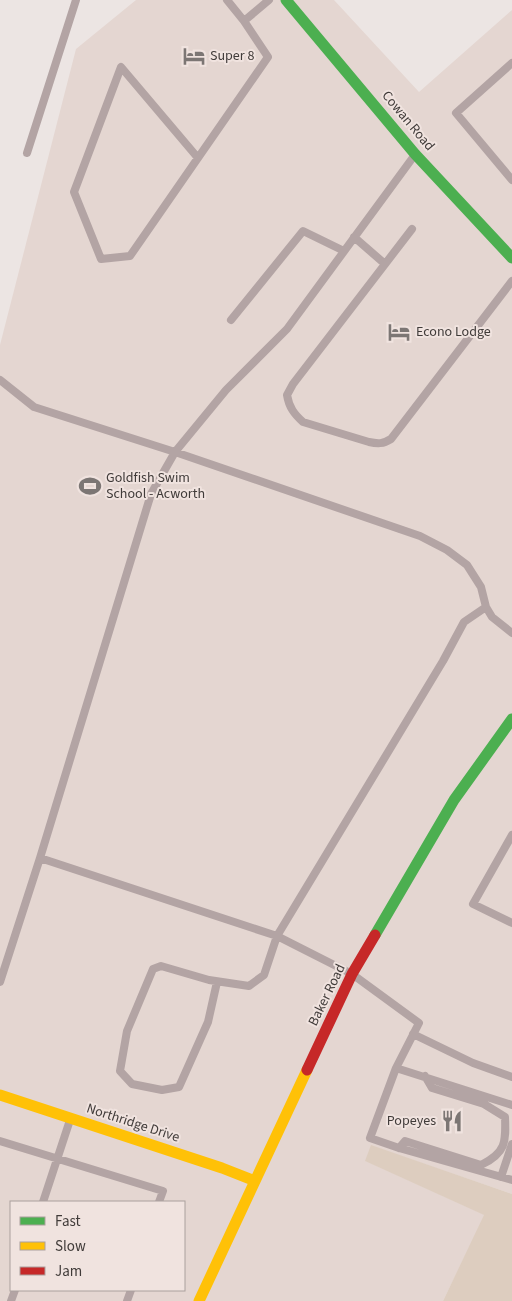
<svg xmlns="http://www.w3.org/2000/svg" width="512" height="1301" font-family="'Source Sans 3',sans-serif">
<rect width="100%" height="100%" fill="#ece5e3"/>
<path fill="#e4d6d1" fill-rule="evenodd" d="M136,0H334L419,92L512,10V1194L372,1146L366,1161L485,1215L443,1301H0V345L76,49ZM11,1202H184V1290H11Z"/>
<path fill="#ddcdbf" d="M371,1145L512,1194V1301H443L484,1215L365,1161Z"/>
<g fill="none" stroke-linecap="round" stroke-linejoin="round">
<path stroke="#b3a4a4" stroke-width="8" d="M227,0L244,21L269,0
M512,63L456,113L512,180
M27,153L76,0
M198,158L121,67L74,192L101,259L130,256L268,57L244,21
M412,229L293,384L287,395C289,407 294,414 303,422L369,442C378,444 383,444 391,439L512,281
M354,237L385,264
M231,320L303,231L344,251
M0,380L34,407L175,452L420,536L447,550L467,565L481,587L486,607L492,617L512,633
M512,835L473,904L512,923
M40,858L277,936L352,974L419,1023L396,1068L370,1138L399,1148L512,1180
M0,982L40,858L151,494L175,452L226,390L287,329L414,156
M217,982L208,1022L179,1087L162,1090L132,1084L120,1071L127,1031L153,969L161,966L209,980L249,986L264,975L277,936L443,661L464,622L486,607
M413,1034L473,1063L512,1077
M396,1068L512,1105
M0,1141L163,1191L159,1202
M399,1148L405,1141L481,1165C506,1153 506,1142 505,1117L484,1104L432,1088L425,1076
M501,1177L512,1144
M43,1202L70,1120
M11,1301L15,1290
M127,1301L131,1290"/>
<path stroke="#4caf50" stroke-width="11" d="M286,0L415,154L512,258
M375,935L454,800L512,719"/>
<path stroke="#ffc107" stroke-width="11" d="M0,1095L222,1168L255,1181
M199,1301L307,1070"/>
<path stroke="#c62828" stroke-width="11" d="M307,1070L352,974L375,935"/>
</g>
<defs>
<g id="hotel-bare" transform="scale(1.725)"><path d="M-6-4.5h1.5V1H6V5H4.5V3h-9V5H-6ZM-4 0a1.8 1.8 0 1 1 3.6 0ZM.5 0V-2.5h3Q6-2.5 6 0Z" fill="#7c7674" stroke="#f0e3df" stroke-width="2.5" paint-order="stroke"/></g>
<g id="stadium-bare" transform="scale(1.725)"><path d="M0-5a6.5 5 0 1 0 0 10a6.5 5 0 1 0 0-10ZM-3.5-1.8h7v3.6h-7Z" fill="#7c7674" stroke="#f0e3df" stroke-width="2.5" paint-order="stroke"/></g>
<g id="restaurant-bare" transform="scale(1.725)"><path d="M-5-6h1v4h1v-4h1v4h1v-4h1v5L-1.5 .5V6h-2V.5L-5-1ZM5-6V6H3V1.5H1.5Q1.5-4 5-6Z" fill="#7c7674" stroke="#f0e3df" stroke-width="2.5" paint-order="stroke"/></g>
</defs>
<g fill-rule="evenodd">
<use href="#hotel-bare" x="194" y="56"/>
<use href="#hotel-bare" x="399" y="332"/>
<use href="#stadium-bare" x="90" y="486"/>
<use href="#restaurant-bare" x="452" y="1121"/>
</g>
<g text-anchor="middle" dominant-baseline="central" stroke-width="4" stroke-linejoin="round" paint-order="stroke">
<g font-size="14" fill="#403b39" stroke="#f0e3df" text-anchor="start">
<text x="210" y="56">Super 8</text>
<text x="416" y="332">Econo Lodge</text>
<text x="106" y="478">Goldfish Swim<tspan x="106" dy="16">School - Acworth</tspan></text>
<text x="436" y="1121" text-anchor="end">Popeyes</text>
</g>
<g font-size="14" fill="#403b39" stroke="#f0e3df">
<text transform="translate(408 121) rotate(50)">Cowan Road</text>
<text transform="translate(327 995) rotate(-64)">Baker Road</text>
<text transform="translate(133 1123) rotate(18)">Northridge Drive</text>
</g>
</g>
<rect x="10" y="1201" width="175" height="90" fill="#f0e3df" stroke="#aaa09d"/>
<rect x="20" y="1217" width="25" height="8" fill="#4caf50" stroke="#aaa09d"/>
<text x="55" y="1226" font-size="15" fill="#403b39">Fast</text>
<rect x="20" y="1242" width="25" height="8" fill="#ffc107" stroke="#aaa09d"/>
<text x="55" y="1251" font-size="15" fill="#403b39">Slow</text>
<rect x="20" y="1267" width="25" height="8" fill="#c62828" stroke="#aaa09d"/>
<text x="55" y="1276" font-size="15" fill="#403b39">Jam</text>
</svg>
